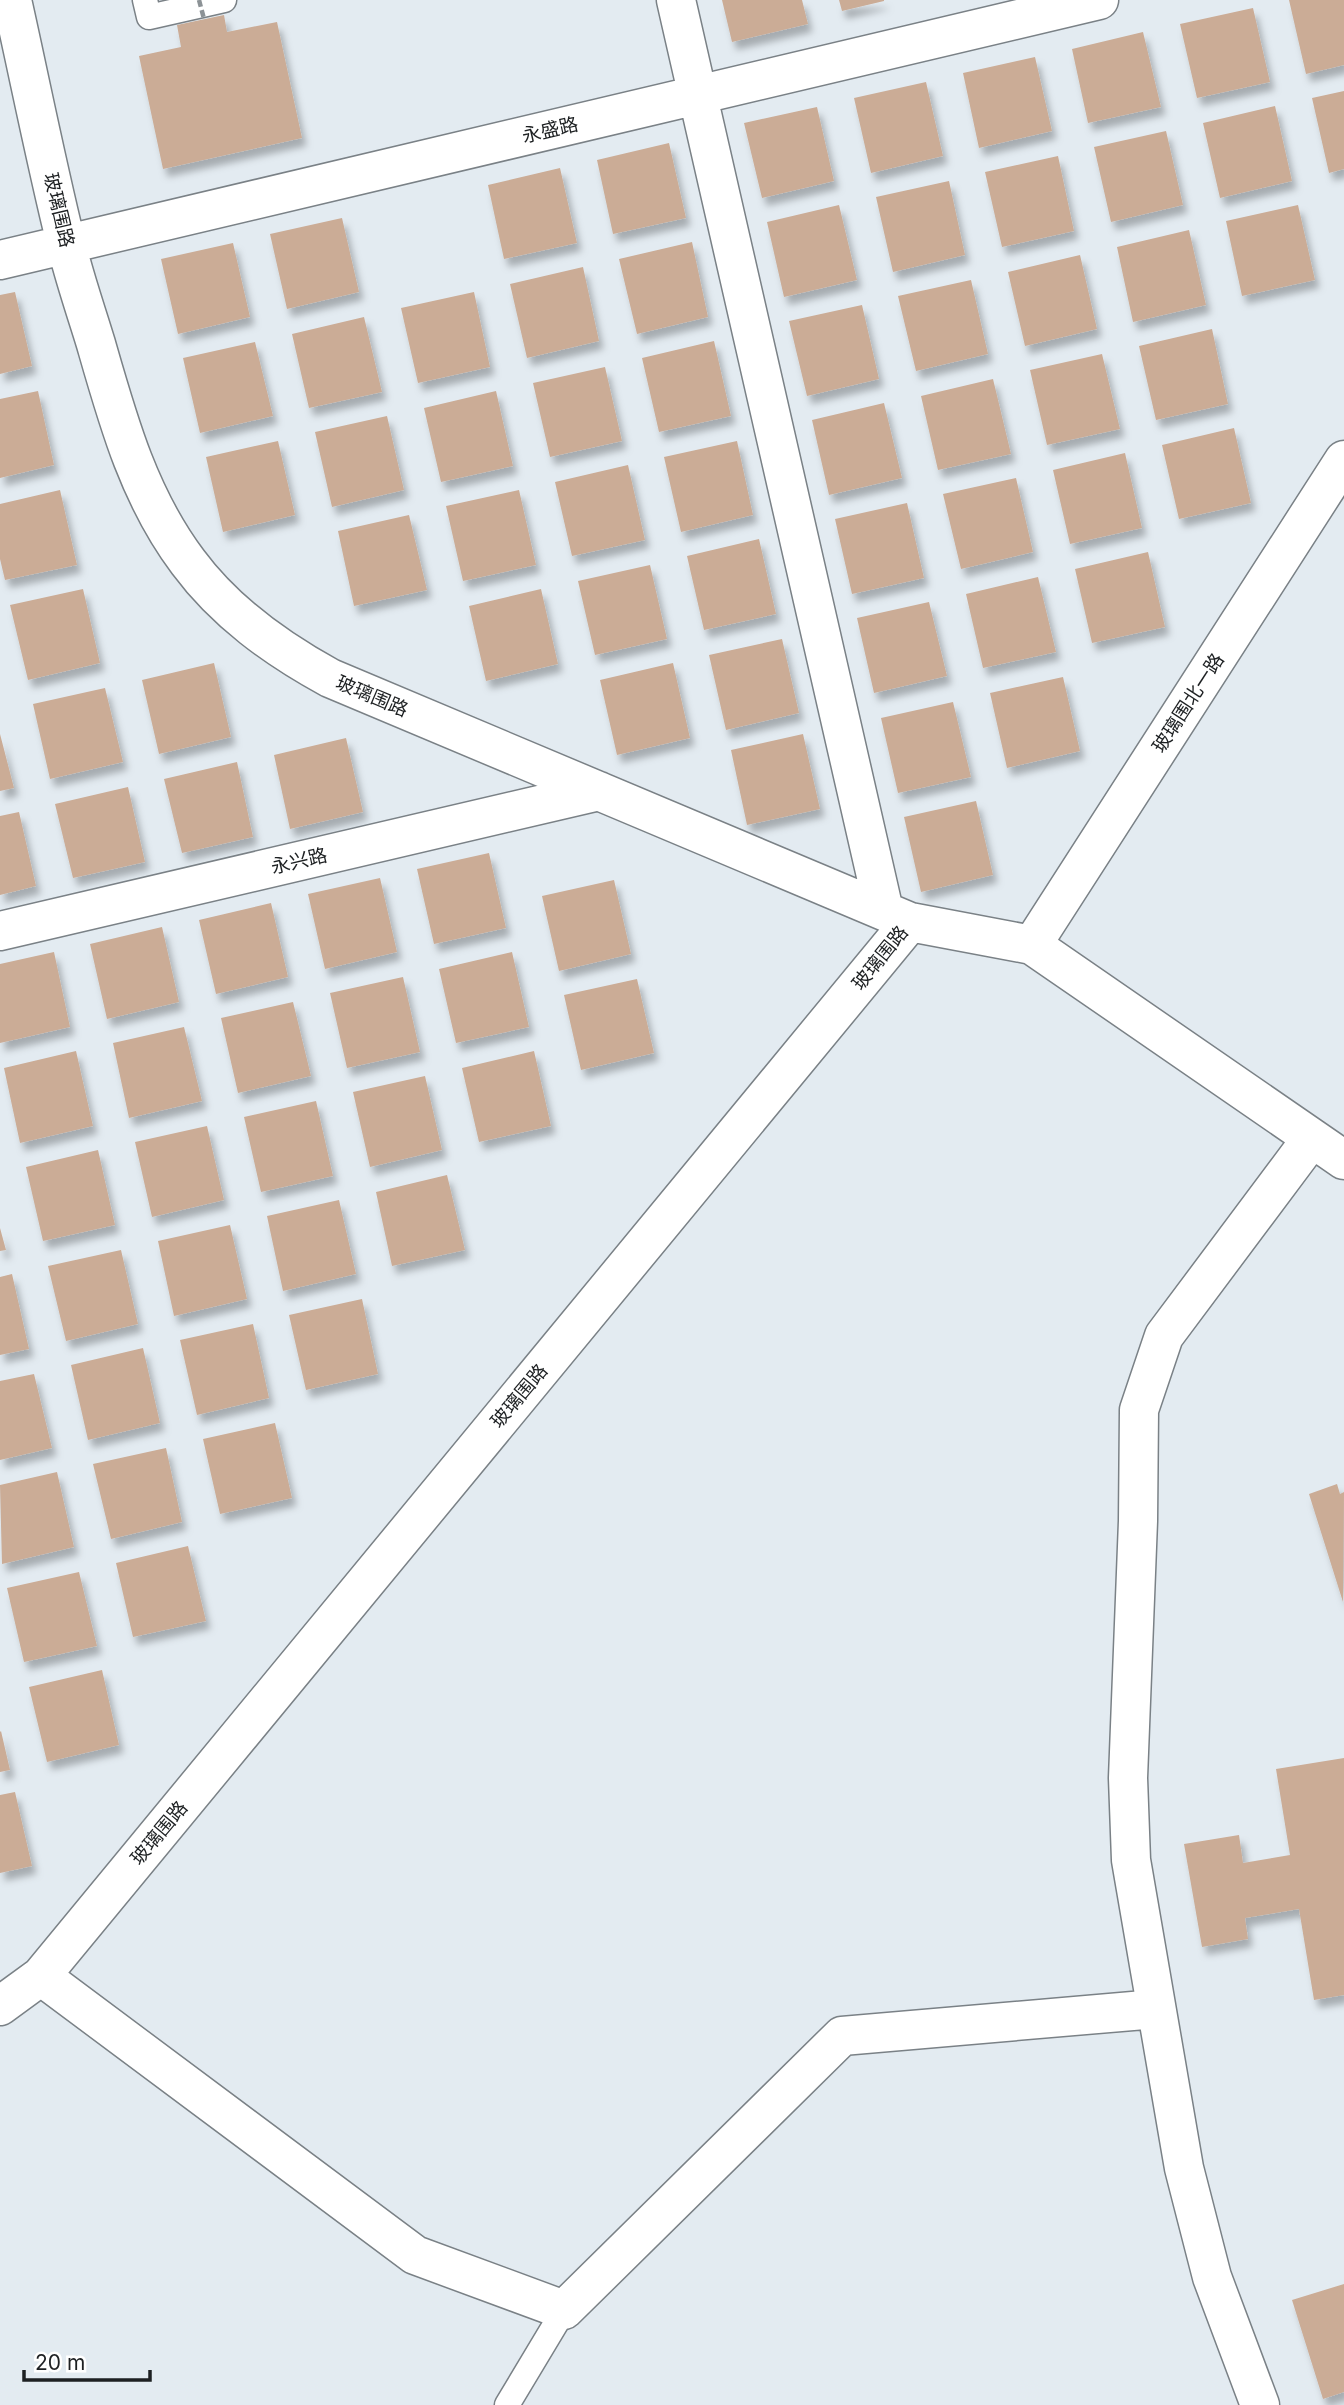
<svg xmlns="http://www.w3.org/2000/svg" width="1344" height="2405" font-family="Inter,'Noto Sans SC',sans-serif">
<defs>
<filter id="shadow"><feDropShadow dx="4.5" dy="8" stdDeviation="3.5" flood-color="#0004"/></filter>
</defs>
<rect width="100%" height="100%" fill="#e3ebf1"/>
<path fill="#cbac96" filter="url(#shadow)" d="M722,0H802L808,24L732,42Z
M839,0H884V1L842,11Z
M1289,0H1344V65L1306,74Z
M1253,8L1270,82L1197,98L1180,24Z
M224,15L227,32L277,22L302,138L163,169L139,56L181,47L177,25Z
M1143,32L1161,107L1088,123L1072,49Z
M1035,57L1052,131L979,148L963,73Z
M926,82L943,156L871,173L854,98Z
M1344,91V169L1329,173L1312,98Z
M1275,106L1292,181L1220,198L1203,123Z
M817,107L834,181L762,198L744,123Z
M1166,131L1183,205L1111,222L1094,147Z
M669,143L686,218L613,234L597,160Z
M1058,156L1074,231L1002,247L985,172Z
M560,168L577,243L504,259L488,185Z
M949,181L965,255L893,272L876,197Z
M839,205L857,280L784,297L767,222Z
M1298,205L1315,280L1242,296L1226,221Z
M342,218L359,292L287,309L270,234Z
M1189,230L1206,305L1133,322L1117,247Z
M692,242L708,317L637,334L619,259Z
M233,243L250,317L178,334L161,259Z
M1080,255L1097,329L1025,346L1008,272Z
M583,267L599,341L527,358L510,284Z
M971,280L988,354L916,371L898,296Z
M15,292L32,366L0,374V295Z
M474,292L490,367L418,383L401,308Z
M862,305L879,379L807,396L789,321Z
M364,317L382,392L309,408L292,334Z
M1212,329L1228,404L1156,420L1139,346Z
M714,341L731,416L659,432L642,358Z
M255,342L273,416L200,433L183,358Z
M1102,354L1120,429L1047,445L1030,370Z
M605,367L622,441L550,457L533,383Z
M993,379L1011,454L938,470L921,396Z
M38,391L54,465L0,478V399Z
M496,391L513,466L441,482L424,408Z
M884,403L902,478L829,495L812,420Z
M387,416L404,490L332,507L315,432Z
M1234,428L1251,503L1179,519L1162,445Z
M278,441L295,515L223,532L206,457Z
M737,441L753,515L681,532L664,457Z
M1125,453L1142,528L1070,544L1053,470Z
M628,465L645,540L572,556L555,482Z
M1016,478L1033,552L961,569L943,494Z
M60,490L77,565L5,580L0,559V504Z
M519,490L536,565L463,581L446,506Z
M907,503L924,578L852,594L835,519Z
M409,515L427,590L354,606L338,531Z
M759,539L776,614L704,630L687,556Z
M1148,552L1165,627L1092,643L1075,569Z
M650,565L667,639L595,655L578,581Z
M1038,577L1056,652L983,668L966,594Z
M83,589L100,663L28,680L10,605Z
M541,589L558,664L486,681L469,606Z
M929,602L947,676L874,693L857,618Z
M782,639L799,713L726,730L709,655Z
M214,663L231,737L159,754L142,680Z
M673,663L690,738L617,755L600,680Z
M1063,677L1080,751L1007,768L990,693Z
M105,688L123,762L50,779L33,704Z
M953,702L971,777L898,793L881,718Z
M0,734L14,788L0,791Z
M803,734L820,809L747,825L731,750Z
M346,738L363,812L290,829L274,755Z
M237,762L253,837L182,853L164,779Z
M128,787L145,862L73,878L55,804Z
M976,801L993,875L921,892L904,817Z
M19,812L36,886L0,895V816Z
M489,853L506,928L434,944L417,869Z
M380,878L397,952L325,969L308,894Z
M614,880L631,954L559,971L542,896Z
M271,903L288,977L216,994L199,920Z
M162,927L179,1002L107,1019L90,944Z
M54,952L70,1027L0,1043V964Z
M512,952L529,1027L456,1043L439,969Z
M403,977L420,1052L347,1068L330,993Z
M637,979L654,1053L581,1070L564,995Z
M293,1002L311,1076L238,1093L221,1018Z
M184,1027L202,1101L129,1118L113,1043Z
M76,1051L93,1126L20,1143L4,1068Z
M534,1051L551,1126L479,1142L462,1068Z
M425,1076L442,1150L370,1167L353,1092Z
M316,1101L333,1176L261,1192L244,1117Z
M207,1126L224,1200L152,1217L135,1142Z
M98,1150L115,1225L43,1241L26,1167Z
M447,1175L465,1250L392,1266L376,1192Z
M339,1200L356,1274L283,1291L267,1216Z
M230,1225L247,1299L174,1316L158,1241Z
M0,1228L6,1250L0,1251Z
M121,1250L138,1324L66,1341L48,1266Z
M12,1274L29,1349L0,1355V1277Z
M362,1299L378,1374L306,1390L289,1315Z
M253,1324L269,1398L197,1415L180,1340Z
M143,1348L160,1423L88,1440L71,1365Z
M34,1374L52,1448L0,1460V1381Z
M275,1423L292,1498L220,1514L203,1439Z
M166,1448L182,1522L111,1539L93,1464Z
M57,1472L74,1547L2,1564L0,1485Z
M1337,1484L1340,1494L1344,1492L1343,1602L1309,1494Z
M188,1546L206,1621L133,1637L116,1563Z
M79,1572L97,1646L24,1662L7,1588Z
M102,1670L119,1745L47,1762L29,1687Z
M1,1731L10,1770L0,1772V1732Z
M1344,1758V1995L1314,2000L1299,1909L1245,1918L1248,1939L1202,1947L1184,1844L1239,1835L1243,1863L1290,1855L1276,1769Z
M15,1792L32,1866L0,1873V1795Z
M1344,2284V2392L1323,2399L1292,2300Z"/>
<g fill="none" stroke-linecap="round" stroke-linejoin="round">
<g stroke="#7a8186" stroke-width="27">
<path id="lane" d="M145,0L149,17L224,0
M507,2405L564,2310"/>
</g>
<g stroke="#7a8186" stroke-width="41">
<path id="street" d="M676,0L884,911
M0,260L1099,0
M910,922L1032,945L1344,1160
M0,931L599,791
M1032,945L1344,460
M41,1976L415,2255L564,2310L842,2036L1156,2009
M0,2006L41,1976L910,922L330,678C275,648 225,612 188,562C139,497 118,421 96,344C86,311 74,277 66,243C46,162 30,81 12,0
M1260,2405L1212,2277L1184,2168L1131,1860L1128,1778L1138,1521L1139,1410L1164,1336L1312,1138"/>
</g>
<use href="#lane" stroke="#fff" stroke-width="24"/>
<use href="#street" stroke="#fff" stroke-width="38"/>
<path stroke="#8c9296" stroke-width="4.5" stroke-dasharray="7 3.5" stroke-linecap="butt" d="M199,0L204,19"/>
</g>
<g text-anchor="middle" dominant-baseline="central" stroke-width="6" stroke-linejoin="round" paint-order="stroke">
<g font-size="19" fill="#1d2022" stroke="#fff">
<text transform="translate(550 130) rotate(-13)">永盛路</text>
<text transform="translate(59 210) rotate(77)">玻璃围路</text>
<text transform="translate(372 696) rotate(23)">玻璃围路</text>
<text transform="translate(1188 703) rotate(-57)">玻璃围北一路</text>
<text transform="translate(299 861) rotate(-13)">永兴路</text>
<text transform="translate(880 958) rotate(-51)">玻璃围路</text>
<text transform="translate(519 1396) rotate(-50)">玻璃围路</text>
<text transform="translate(159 1833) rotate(-50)">玻璃围路</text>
</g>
</g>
<path d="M24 2370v10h126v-10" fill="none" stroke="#1d2022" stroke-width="3.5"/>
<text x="35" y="2370" font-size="21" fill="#1d2022" stroke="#ffffff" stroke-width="5" paint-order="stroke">20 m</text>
</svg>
